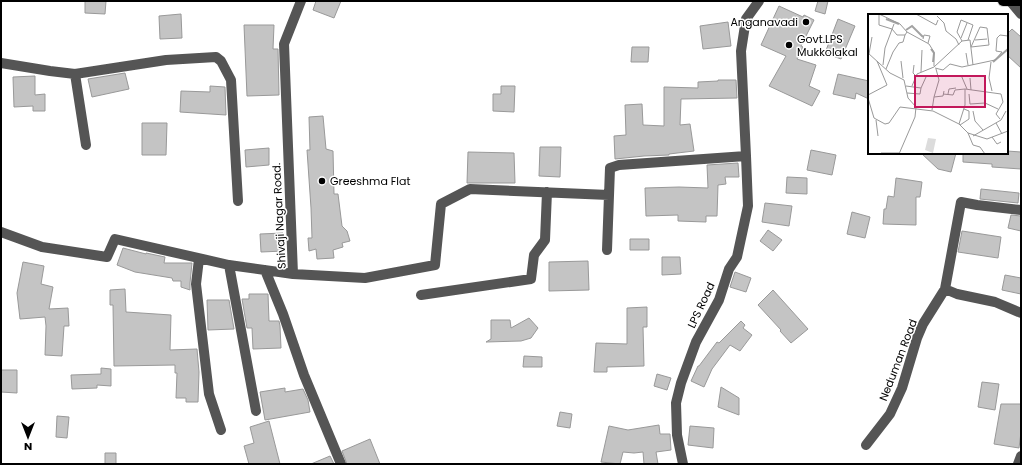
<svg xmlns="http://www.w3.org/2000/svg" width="1022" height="465" font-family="Poppins,sans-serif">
<rect width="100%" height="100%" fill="#fff"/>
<path fill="#c4c4c4" stroke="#999" d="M85,1H106L105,14L85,13Z
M316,1H341L334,18L313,10Z
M818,1H828L825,14L815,11Z
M779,6L803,17L804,15L814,20L801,46L803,47L797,59L816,65L809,86L820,91L812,106L769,86L786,56L761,45Z
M181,14L182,38L160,39L159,16Z
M838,19L855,26L841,59L825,53Z
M728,22L731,46L703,49L700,26Z
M244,25H274L273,49H278L279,95L247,96Z
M1012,29L1021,37V68L1007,55V34Z
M632,47H649L648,62H631Z
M125,73L129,89L92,97L88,79Z
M838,74L869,81V99L856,93L855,99L833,94Z
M35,76V95L45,94V111H33V106L14,107L13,77Z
M718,80H736L737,98L681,99L680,125L690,124L694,151L669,154V155L644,156L615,159L614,136L626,135L625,105L642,104L643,125L664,126V87L698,88V82L718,81Z
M210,86L225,87L226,115L180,112L181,91L210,92Z
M501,86H515L514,112L493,111V94H501Z
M323,116L326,149L333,151L334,194H338L342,226L347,231L350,241L342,243L343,247L333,250L334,258L317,259L316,249L309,251L308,238H312L311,208L307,150H310L309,117Z
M142,123H167L166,155H142Z
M540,147H561L560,177L539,176Z
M269,148V165L246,167L245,150Z
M811,150L836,155L832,175L807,170Z
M1007,151L1021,152V169L992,167V164L963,162V153H1007Z
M468,152L514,153L515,183H467Z
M921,153H956L951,172L938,169Z
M738,163L739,177H725L726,184L718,185L717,216H706V222L678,221V215L646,216L645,188L679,187L708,188L707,165Z
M787,177L807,178V194L786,193Z
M896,178L922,182L920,197H916V225L883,224L884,209H886L888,196L894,197Z
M981,189L1019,193L1018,203L980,199Z
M765,203L792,206L789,226L762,222Z
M852,212L870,217L865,238L847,234Z
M1011,215L1021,216V231L1008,228Z
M768,230L782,240L773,251L760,241Z
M962,231L1001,237L998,258L958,252Z
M283,233L284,251L261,252L260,234Z
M630,239H649V250H630Z
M123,248L146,254V253L165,257L164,263H192L190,283V290L181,287V281H173L172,278L135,272L117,265Z
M662,257H680L681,274L662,275Z
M588,261L589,290L549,291V262Z
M23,262L44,266L41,284L53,287L49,309L68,308L69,326H64L62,356L45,355L46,326L45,317L20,319L17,293Z
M735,272L751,278L746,292L730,287Z
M1005,275L1021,278V294L1002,290Z
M125,289L126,312L171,315L170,350L197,349L199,372L198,402H186V398H176L177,373H175V365L114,366L113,305H110V290Z
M773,290L808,329L791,343L780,331L781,330L758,305Z
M249,294H268L269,321H279L280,326L281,348L253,349L252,328H247L242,299H249Z
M207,300H229L234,329L208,330Z
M647,307V327H643L644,366L607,367V372H594L596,343L627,344V308Z
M529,318L538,328L531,338L521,341L486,342L491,339V320H510L511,328Z
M741,321L745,325L743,328L752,335L740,351L730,345L712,369L704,387L691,381L698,366H699L717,342L719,343Z
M524,356L542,357V367H523Z
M101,368L111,369V386L97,385V388L72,389L71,375L101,374Z
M1,370H17V393L1,392Z
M657,374L671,378L667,390L654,386Z
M982,382L999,384L995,410L978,407Z
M721,387L739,398V415L718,407Z
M285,388V392L303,389L308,400L310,412L265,420L260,392Z
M1001,404H1021V432L1019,448L994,444Z
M560,412L572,414L570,428L557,426Z
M57,416L69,417L67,438L56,437Z
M269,421L280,464H249L244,446L254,443L250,427Z
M659,425L660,434H670L671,450L656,452L658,464H644L643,452L634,453L623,452L620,464L601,462L609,426L628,430Z
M690,426L714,428L713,448L688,445Z
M370,439L380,464H347L342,451Z
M105,453H116V464H105Z
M330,456L334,464H311Z"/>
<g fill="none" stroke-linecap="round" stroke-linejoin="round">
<g stroke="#dbdbdb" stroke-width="12">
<path id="major" d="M1003,1H1021"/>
</g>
<path stroke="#555" stroke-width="10" d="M301,1L284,44L293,274L365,278L435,265L441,204L470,189L609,195
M1011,2L1021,14
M1,63L50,71L75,74L166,60L216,57L221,61L231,80L238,201
M75,74L86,145
M1,232L42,247L107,257L115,239L229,265L293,274
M607,250L610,168L619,165L746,156L741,51L746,19L759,1
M199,259L196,284L209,394L221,430
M229,265L256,411
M265,270L283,314L304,375L341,464
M945,289L961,202L977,205L1021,210
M421,295L531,279L534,255L545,240L547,192
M866,445L890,414L902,388L917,338L923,324L945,289L957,294L995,302L1021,313
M683,464L677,435L676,403L681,383L696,342L719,300L729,269L737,257L748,206L746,156
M1018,464L1021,456"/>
<use href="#major" stroke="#000" stroke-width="10"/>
</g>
<g fill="#000" stroke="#fff" stroke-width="1.5">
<circle cx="806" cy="22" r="4"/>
<circle cx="789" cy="45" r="4"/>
<circle cx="322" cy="181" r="4"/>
</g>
<g text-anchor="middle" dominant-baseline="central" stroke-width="3" stroke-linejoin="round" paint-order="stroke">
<g font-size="11" fill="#000" stroke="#fff" text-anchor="start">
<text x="798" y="22" text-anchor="end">Anganavadi</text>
<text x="797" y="39">Govt.LPS<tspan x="797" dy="13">Mukkolakal</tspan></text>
<text x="330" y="181">Greeshma Flat</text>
</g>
<g font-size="11" fill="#000" stroke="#fff">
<text transform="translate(279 216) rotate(-93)">Shivaji Nagar Road.</text>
<text transform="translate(701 305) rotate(-65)">LPS Road</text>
<text transform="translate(898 360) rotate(-69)">Neduman Road</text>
</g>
</g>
<g transform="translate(868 14)">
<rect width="140" height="140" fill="#fff"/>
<path d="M60,124L68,125L65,139L57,136Z" fill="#dcdcdc"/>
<path fill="none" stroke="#a3a3a3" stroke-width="2" d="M18,5L31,10M38,16L44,12L55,23M63,35L66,39L65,48M125,48L140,35"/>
<path fill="none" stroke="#999" stroke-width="1" d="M11,0L32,10L39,18L61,30L66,38V52M11,0V11L24,15L29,21H37L39,18M48,0L68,11L70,6M69,2L76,9L78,17L88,25L91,31M112,13L119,14L121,31L103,33ZM93,24L99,9M55,25L56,21L62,22L60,29M107,26L119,25M94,27L89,18L93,6L105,11L100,26M0,39L22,59L36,66L40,84L48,93M98,39L100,51M1,40L4,23M33,47L35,64M123,48L121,64L124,77M15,51L17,34L26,10M46,51L45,59L48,62M67,54L75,56L82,50L94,53L127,46L134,38L128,37L129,24L132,21L140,22M18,55L25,38L31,29L35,28L37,21M53,58L54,36M93,61L99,75M102,64L103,76M38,72L53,74L58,63M44,72L49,60L66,53L94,27L102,26L105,51M97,75L133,80L135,88L128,100L132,105M39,79L52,80L53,74M75,80L85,81L87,76L97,75V91L91,110M80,80L81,75L88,74M101,80L102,90L117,89L130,95M0,81L19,71L9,47M66,83L71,66L68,55M0,84L6,104L17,110L21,109L32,93L65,97L91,110L100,119L105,131L112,133L117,140M64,96L66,83L75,82L76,77M105,97L107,107L115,116M8,106L10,122M128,109L134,120M92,111L101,105V97L96,95M100,119L119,125L140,117M105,122L133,106L138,97M124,123L129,130L133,128M13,139H31M31,140L47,103L48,93"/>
<path fill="#c2185b" fill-opacity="0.15" stroke="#c2185b" stroke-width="2" d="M47,62H117V93H47Z"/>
<rect width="140" height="140" fill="none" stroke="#000" stroke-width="2"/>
</g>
<rect width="1022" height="465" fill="none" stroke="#000000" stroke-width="4"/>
<g transform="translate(28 437) rotate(180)" stroke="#ffffff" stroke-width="3" paint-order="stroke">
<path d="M0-3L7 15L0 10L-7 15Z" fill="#000000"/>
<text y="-6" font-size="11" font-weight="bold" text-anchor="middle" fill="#000000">N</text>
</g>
</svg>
